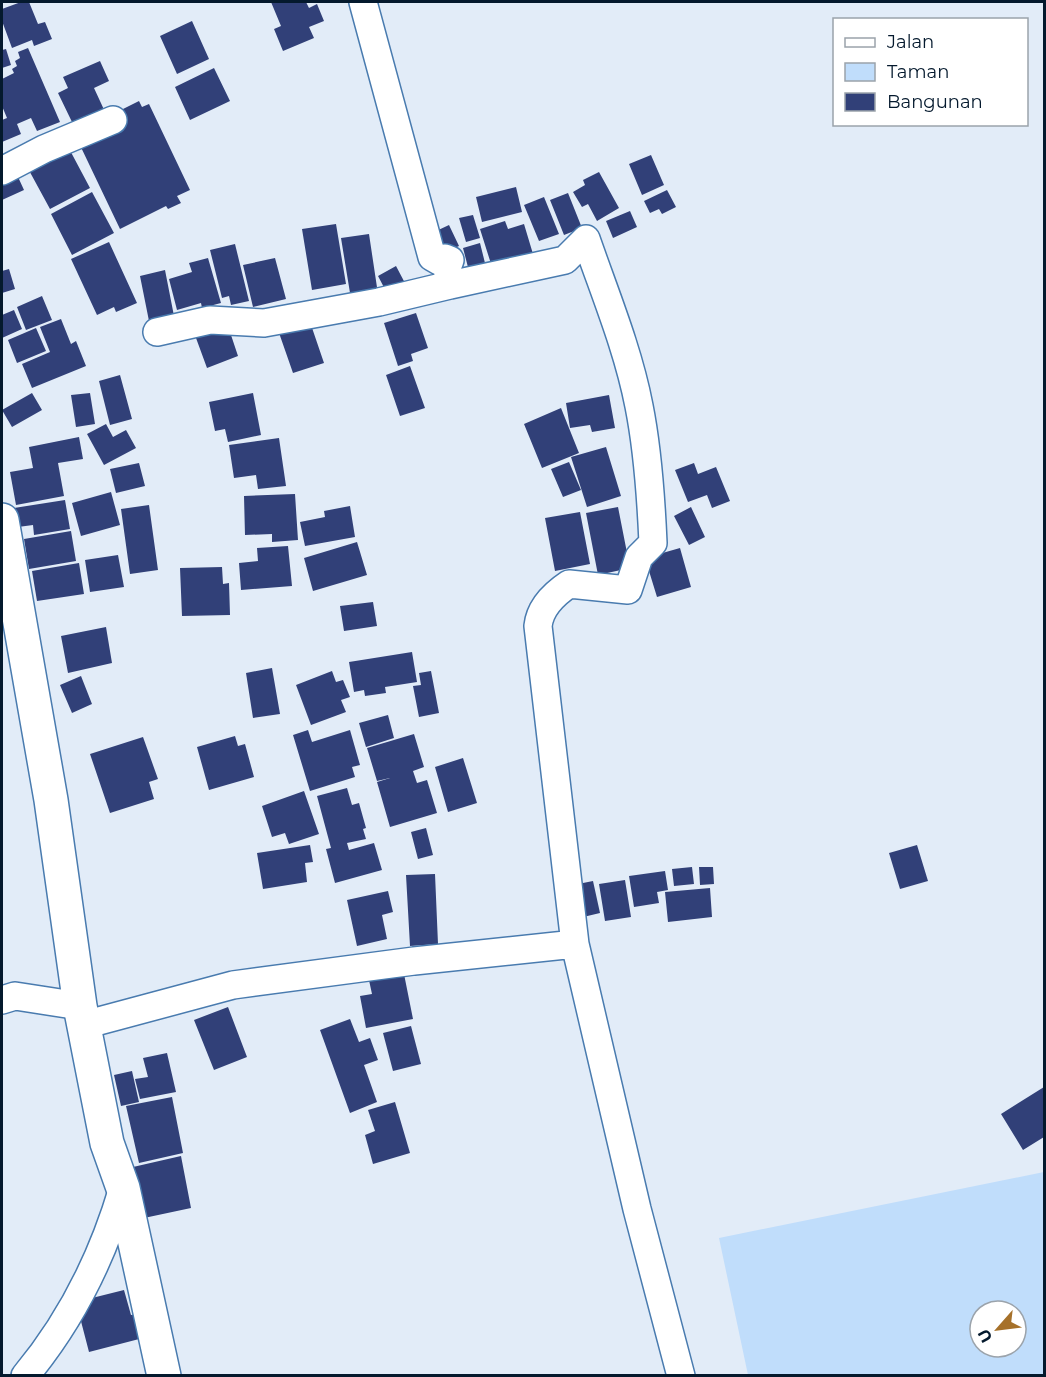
<svg xmlns="http://www.w3.org/2000/svg" width="1046" height="1377" font-family="Montserrat,sans-serif">
<rect width="100%" height="100%" fill="#e2ecf8"/>
<path fill="#c0ddfb" fill-rule="evenodd" d="M1044,1172V1375H748L719,1238ZM980,1311H1016V1347H980Z"/>
<path fill="#314078" d="M21,2H29L38,24L45,22L52,39L34,46L32,40L12,48L2,21V9Z
M271,2H306L309,8L317,4L324,21L309,27L314,38L283,51L274,29L281,26Z
M192,21L209,59L177,74L160,36Z
M28,48L60,122L37,131L31,118L17,124L21,134L2,142V120L7,118L2,106V79L14,73L12,69L17,66L15,61L20,58L18,52Z
M6,49L11,65L2,68V50Z
M100,61L109,81L94,88L106,114L79,127L76,120L72,122L58,93L68,88L63,77Z
M214,68L230,101L190,120L175,87Z
M139,101L142,107L149,104L190,190L177,196L181,203L168,209L166,206L120,229L78,141L117,112Z
M65,141L90,188L50,209L25,163Z
M651,155L664,185L642,195L629,164Z
M13,166L24,190L2,200V171Z
M599,172L619,208L597,221L588,204L582,207L573,192L585,185L583,180Z
M516,187L522,212L482,222L476,197Z
M667,190L676,207L662,214L659,209L650,213L644,201Z
M92,192L114,233L72,255L51,214Z
M568,193L582,228L564,235L550,200Z
M544,197L559,234L539,241L524,205Z
M630,211L637,227L613,238L606,221Z
M473,215L480,238L466,242L459,218Z
M505,221L508,229L524,224L533,254L492,267L480,229Z
M336,224L346,284L312,290L302,229Z
M449,225L459,246L442,254L432,233Z
M369,234L378,294L351,299L341,238Z
M109,242L137,303L116,312L114,307L97,315L71,259Z
M480,243L486,267L469,271L463,248Z
M235,244L249,301L231,305L229,296L222,298L210,250Z
M208,258L221,303L202,308L201,303L177,310L169,279L192,272L189,263Z
M275,258L286,299L253,307L243,265Z
M396,266L406,285L388,295L378,276Z
M9,269L15,289L2,293V271Z
M165,270L174,316L149,321L140,276Z
M42,296L52,320L26,330L17,307Z
M14,310L22,329L2,338V315Z
M416,313L428,348L411,354L413,361L398,366L384,323Z
M61,319L71,344L76,341L86,366L32,388L22,364L50,352L40,327Z
M309,319L324,363L293,373L278,330Z
M228,326L238,356L207,368L196,338Z
M36,328L46,351L17,363L8,340Z
M410,366L425,408L400,416L386,375Z
M120,375L132,419L110,425L99,381Z
M32,393L42,410L12,427L2,410Z
M90,393L95,424L76,427L71,395Z
M253,393L261,435L228,442L225,429L215,431L209,402Z
M609,395L615,428L592,432L590,425L570,428L566,403Z
M561,408L579,453L542,468L524,424Z
M106,424L113,437L126,430L136,448L104,465L87,434Z
M79,437L83,459L58,463L64,496L16,505L10,472L33,468L29,447Z
M279,438L286,486L258,489L256,475L234,478L229,445Z
M606,447L621,496L587,507L571,457Z
M569,462L581,490L563,497L551,469Z
M139,463L145,486L116,493L110,469Z
M694,463L698,474L716,467L730,501L712,508L707,495L688,502L675,470Z
M111,492L120,525L81,536L72,503Z
M295,494L298,540L272,542V534L245,535L244,496Z
M65,500L70,529L34,535L33,525L18,527L14,508Z
M149,505L158,570L130,574L121,509Z
M350,506L355,537L305,546L300,522L325,517L324,511Z
M618,507L630,568L598,575L586,513Z
M691,507L705,537L689,545L674,516Z
M580,512L590,564L555,571L545,518Z
M71,531L76,561L29,569L24,539Z
M357,542L367,575L313,591L304,558Z
M288,546L292,586L241,590L239,563L258,561L257,548Z
M680,548L691,587L657,597L645,558Z
M118,555L124,587L90,592L85,560Z
M79,563L84,594L37,601L32,571Z
M222,567L223,584L229,583L230,615L182,616L180,568Z
M373,602L377,626L344,631L340,606Z
M106,627L112,663L68,673L61,636Z
M412,652L417,682L385,687L386,693L365,696L364,690L354,692L349,662Z
M272,668L280,714L253,718L246,673Z
M332,671L336,682L343,680L350,697L341,700L346,712L311,725L296,685Z
M431,671L439,713L419,717L413,686L421,685L419,673Z
M81,676L92,704L72,713L60,685Z
M388,715L394,738L366,747L359,723Z
M308,730L312,742L350,730L360,765L352,767L355,777L310,791L293,735Z
M414,734L424,767L413,771L417,783L427,780L437,813L390,827L377,782L390,778L377,781L367,748Z
M235,736L238,746L245,744L254,777L209,790L197,747Z
M143,737L158,779L149,782L154,799L110,813L90,754Z
M463,758L477,803L448,812L435,767Z
M347,788L352,805L359,803L366,828L363,829L366,839L347,843L349,850L374,843L382,870L335,883L326,849L331,848L317,796Z
M304,791L319,834L289,844L285,833L272,837L262,806Z
M426,828L433,855L418,859L411,832Z
M310,845L313,862L305,863L307,882L263,889L257,853Z
M917,845L928,881L900,889L889,853Z
M692,867L694,884L674,886L672,869Z
M699,867H713L714,884L700,885Z
M665,871L668,890L657,892L659,903L634,907L629,876Z
M435,874L438,944L410,946L406,875Z
M625,880L631,917L605,921L599,884Z
M593,881L600,913L579,918L573,885Z
M710,888L712,917L668,922L665,892Z
M388,891L393,912L382,915L387,939L357,946L347,900Z
M402,964L413,1019L366,1028L360,996L372,994L367,971Z
M228,1007L247,1057L214,1070L194,1020Z
M350,1019L359,1042L370,1038L378,1060L364,1065L377,1102L350,1113L320,1030Z
M411,1026L421,1064L393,1071L383,1033Z
M167,1053L176,1092L140,1099L135,1079L148,1077L143,1058Z
M132,1071L139,1102L121,1106L114,1075Z
M1044,1087V1137L1023,1150L1001,1114Z
M172,1097L183,1153L139,1163L126,1106Z
M395,1102L410,1153L373,1164L365,1135L375,1131L368,1110Z
M181,1156L191,1208L144,1218L133,1167Z
M124,1290L131,1315L138,1314L143,1338L89,1352L76,1302Z"/>
<g fill="none" stroke-linecap="round" stroke-linejoin="round">
<g stroke="#497baf" stroke-width="30">
<path id="minor" d="M363,2L432,257L439,261L445,258L450,260L447,268L450,285L565,260L586,239C605,294 628,349 639,406C648,451 651,497 653,543L639,557L628,590L569,584C554,594 540,607 538,626L575,944L637,1209L681,1376
M2,171L44,149L113,120
M157,332L210,320L264,323L379,302L450,285
M2,1000L15,996L80,1006
M84,1025L233,985L414,961L575,944
M25,1376C70,1322 103,1256 123,1188"/>
</g>
<g stroke="#497baf" stroke-width="36">
<path id="tertiary" d="M2,520L51,800L80,1006L107,1143L123,1188L164,1376"/>
</g>
<use href="#minor" stroke="#fff" stroke-width="27"/>
<use href="#tertiary" stroke="#fff" stroke-width="33"/>
</g>
<rect width="1046" height="1377" fill="none" stroke="#04192d" stroke-width="6"/>
<rect x="833" y="18" width="195" height="108" fill="#ffffff" stroke="#9ba3ab" stroke-width="1.5"/>
<rect x="845" y="38" width="30" height="9" fill="#ffffff" stroke="#9ba3ab" stroke-width="1.5"/>
<text x="887" y="48" font-size="18" fill="#04192d">Jalan</text>
<rect x="845" y="63" width="30" height="18" fill="#c0ddfb" stroke="#9ba3ab" stroke-width="1.5"/>
<text x="887" y="78" font-size="18" fill="#04192d">Taman</text>
<rect x="845" y="93" width="30" height="18" fill="#314078" stroke="#9ba3ab" stroke-width="1.5"/>
<text x="887" y="108" font-size="18" fill="#04192d">Bangunan</text>
<g transform="translate(998 1329) rotate(242)"><circle r="28" fill="#ffffff" stroke="#9ba3ab" stroke-width="1.5"/>
<path d="M0-4.5L10 22L0 15L-10 22Z" fill="#a6712a"/>
<text y="-9" font-size="16" font-weight="bold" text-anchor="middle" fill="#04192d">U</text>
</g>
</svg>
